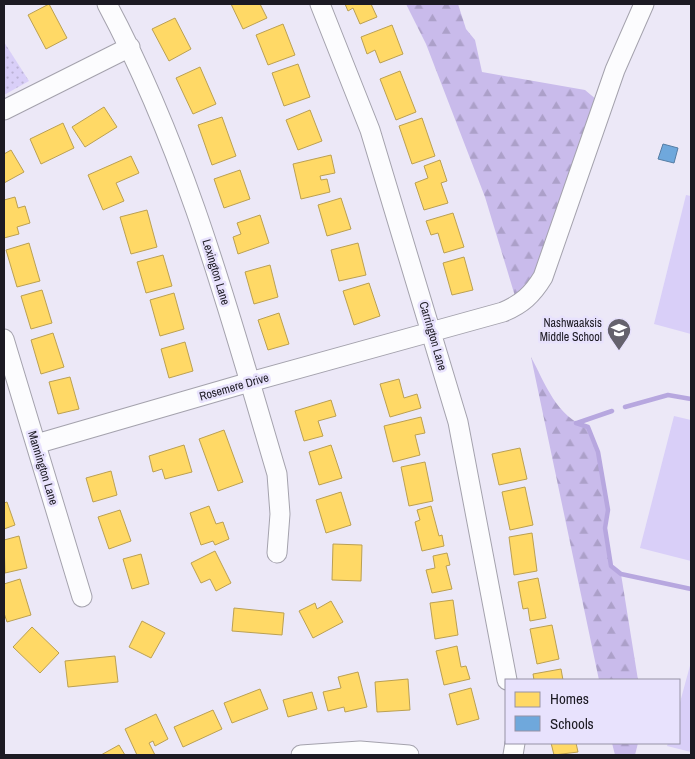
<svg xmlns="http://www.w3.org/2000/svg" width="695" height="759" font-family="'Archivo Narrow',sans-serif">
<defs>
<pattern id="forest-firs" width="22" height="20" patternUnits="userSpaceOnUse" patternTransform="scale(1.25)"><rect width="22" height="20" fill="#c9bbeb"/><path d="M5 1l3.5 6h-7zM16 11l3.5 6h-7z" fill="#aca0c9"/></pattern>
<pattern id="park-dots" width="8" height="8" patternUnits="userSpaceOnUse" patternTransform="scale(1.25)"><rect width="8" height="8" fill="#d9cff8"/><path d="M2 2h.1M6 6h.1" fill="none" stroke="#bab1d4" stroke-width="1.8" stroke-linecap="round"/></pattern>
</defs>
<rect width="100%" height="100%" fill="#ece8f7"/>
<path fill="url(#forest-firs)" d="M406,4H458L466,29L475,40L482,72L585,90L603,105L543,277L518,306L485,197L426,44Z
M531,357C545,383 557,418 588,427L598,452L608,510L605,528L611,566L621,574L638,680H599Z
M612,743H638L635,755H615Z"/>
<path fill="url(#park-dots)" d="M4,42L29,81L4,95Z"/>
<path fill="#d9cff8" d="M686,195L691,196V334L654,324Z
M674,416L691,420V561L640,548Z
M691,662V752L667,746L668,743H679V706Z"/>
<path fill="#ffd966" stroke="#bba052" d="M49,4L67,38L46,49L28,15Z
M231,4H260L267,18L243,29Z
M345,4H371L377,17L360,24L353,8L348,11Z
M175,18L191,49L169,61L152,29Z
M283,24L295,55L268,65L256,35Z
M392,25L403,54L380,63L375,50L367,54L361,37Z
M298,64L310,97L284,106L272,73Z
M200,67L216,104L193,114L176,78Z
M400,71L416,112L396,120L380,79Z
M104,107L117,127L85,147L72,127Z
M310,110L322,141L298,150L286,120Z
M222,117L236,156L212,165L198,125Z
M422,118L435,156L412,164L399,126Z
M63,123L74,148L41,164L30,139Z
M11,150L24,172L4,183V154Z
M331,155L335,173L320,176L321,180L327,179L330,192L301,199L293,164Z
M131,156L139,173L116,183L124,201L103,210L88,175Z
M440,160L447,181L441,183L448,203L424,210L415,183L428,178L424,166Z
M240,170L250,199L224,208L214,179Z
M15,197L18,208L25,206L30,223L17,227L19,234L4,238V200Z
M341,198L351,229L327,236L318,205Z
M147,210L157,247L131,254L120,217Z
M453,213L464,247L444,253L438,233L431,235L426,221Z
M260,215L269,243L238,254L233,237L241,234L237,223Z
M29,243L40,281L17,287L6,250Z
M358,243L366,275L339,281L331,250Z
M163,255L172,286L146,293L137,262Z
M464,257L473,290L452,295L443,263Z
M270,265L278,297L254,304L245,272Z
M369,283L380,316L354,325L343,291Z
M42,290L52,323L31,329L21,296Z
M174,293L184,329L160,336L150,300Z
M279,313L289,344L268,350L258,320Z
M53,333L64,367L41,374L31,340Z
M185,342L193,371L169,378L161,349Z
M70,377L79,409L58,414L49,382Z
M399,379L404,398L417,394L421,408L390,417L380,384Z
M331,400L336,416L318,421L323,436L304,441L295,411Z
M421,417L425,433L415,435L420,455L393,462L384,426Z
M224,430L243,482L218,491L199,439Z
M184,445L192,472L165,479L162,469L153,472L149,456Z
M331,445L342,478L319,485L309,452Z
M520,448L527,479L499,485L492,454Z
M425,462L433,501L409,506L401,467Z
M111,471L117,495L93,502L86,478Z
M525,487L533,525L510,530L502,492Z
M341,492L351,525L326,533L316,500Z
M7,502L15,525L4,529V503Z
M209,506L216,524L223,522L229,539L215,545L213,541L201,545L190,513Z
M431,506L439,536L442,535L444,546L422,551L415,522L420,520L417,510Z
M120,510L131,541L109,549L98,517Z
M532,533L537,571L514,575L509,537Z
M19,536L27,568L5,573L4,540Z
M333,544L362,545L361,581L332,580Z
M215,551L231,583L216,591L210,579L201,583L191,563Z
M447,553L450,565L446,566L452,589L432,593L426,570L435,568L433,556Z
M141,554L149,584L132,589L123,559Z
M538,578L546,618L530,621L528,608L523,609L518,582Z
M20,579L31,615L7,622L4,613V584Z
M453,600L458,635L435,639L430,603Z
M331,601L343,622L313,638L299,611L315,603L317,609Z
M234,608L284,613L282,635L232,631Z
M142,621L165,633L151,658L129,647Z
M552,625L559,659L537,664L530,629Z
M32,627L59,653L40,673L13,647Z
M457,646L461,667L466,666L470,679L444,685L436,651Z
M115,656L118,682L68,687L65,661Z
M561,669L563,680H534L533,674Z
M358,672L367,707L345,712L344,707L328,711L323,692L341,688L338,677Z
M408,679L410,710L377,712L375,682Z
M471,688L479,719L457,725L449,694Z
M260,689L268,709L232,723L224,703Z
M312,692L317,709L288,717L283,700Z
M213,710L222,729L183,747L174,727Z
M156,714L168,739L155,746L153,741L149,743L155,755H137L125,729Z
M551,743H576L578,752L554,755Z
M119,745L125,755H101Z"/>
<path fill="#6fa8dc" stroke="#567da4" d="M663,144L678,148L674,163L658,159Z"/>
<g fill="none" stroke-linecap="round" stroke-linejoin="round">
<path stroke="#b7a7df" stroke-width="4.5" d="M625,407L668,395L691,399
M576,423L588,427L598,452L608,510L605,528L611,566L621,574L691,589
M577,423L612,411"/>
<g stroke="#a4a2ad" stroke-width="21">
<path id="minor" d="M107,4C187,154 229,312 277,474L280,514L277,553
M320,4L370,130L458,422L507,680
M4,110L130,47
M4,339L82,597
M36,444L250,382L503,312C522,304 532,295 543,277L615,70L644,4
M301,755L360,751L409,755
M513,755L515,743"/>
</g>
<use href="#minor" stroke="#fcfcfe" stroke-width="19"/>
</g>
<defs>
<g id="school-pin" transform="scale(1.25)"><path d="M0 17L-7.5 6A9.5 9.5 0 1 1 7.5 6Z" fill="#65626d" stroke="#e8e2fd"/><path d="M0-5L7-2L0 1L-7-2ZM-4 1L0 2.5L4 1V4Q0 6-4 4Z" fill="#fff"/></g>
</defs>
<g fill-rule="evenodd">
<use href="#school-pin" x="619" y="330"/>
</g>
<g text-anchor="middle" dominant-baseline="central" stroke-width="5" stroke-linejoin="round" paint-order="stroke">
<g font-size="12" fill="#1c1a23" stroke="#e8e2fd">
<text transform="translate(216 272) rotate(73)">Lexington Lane</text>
<text transform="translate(433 336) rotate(74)">Carrington Lane</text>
<text transform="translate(234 387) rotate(-16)">Rosemere Drive</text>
<text transform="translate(43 468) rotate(73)">Mannington Lane</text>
</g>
<g font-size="12" fill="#1c1a23" stroke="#e8e2fd" text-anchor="end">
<text x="602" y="323">Nashwaaksis<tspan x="602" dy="14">Middle School</tspan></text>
</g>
</g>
<rect width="695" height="759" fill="none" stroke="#1c1a23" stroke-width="10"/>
<rect x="505" y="679" width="175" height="65" fill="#e8e2fd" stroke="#9692a6"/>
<rect x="515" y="692" width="25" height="15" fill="#ffd966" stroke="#9692a6"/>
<text x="550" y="704" font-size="15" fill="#1c1a23">Homes</text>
<rect x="515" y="716" width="25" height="15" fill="#6fa8dc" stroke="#9692a6"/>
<text x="550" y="729" font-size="15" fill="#1c1a23">Schools</text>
</svg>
